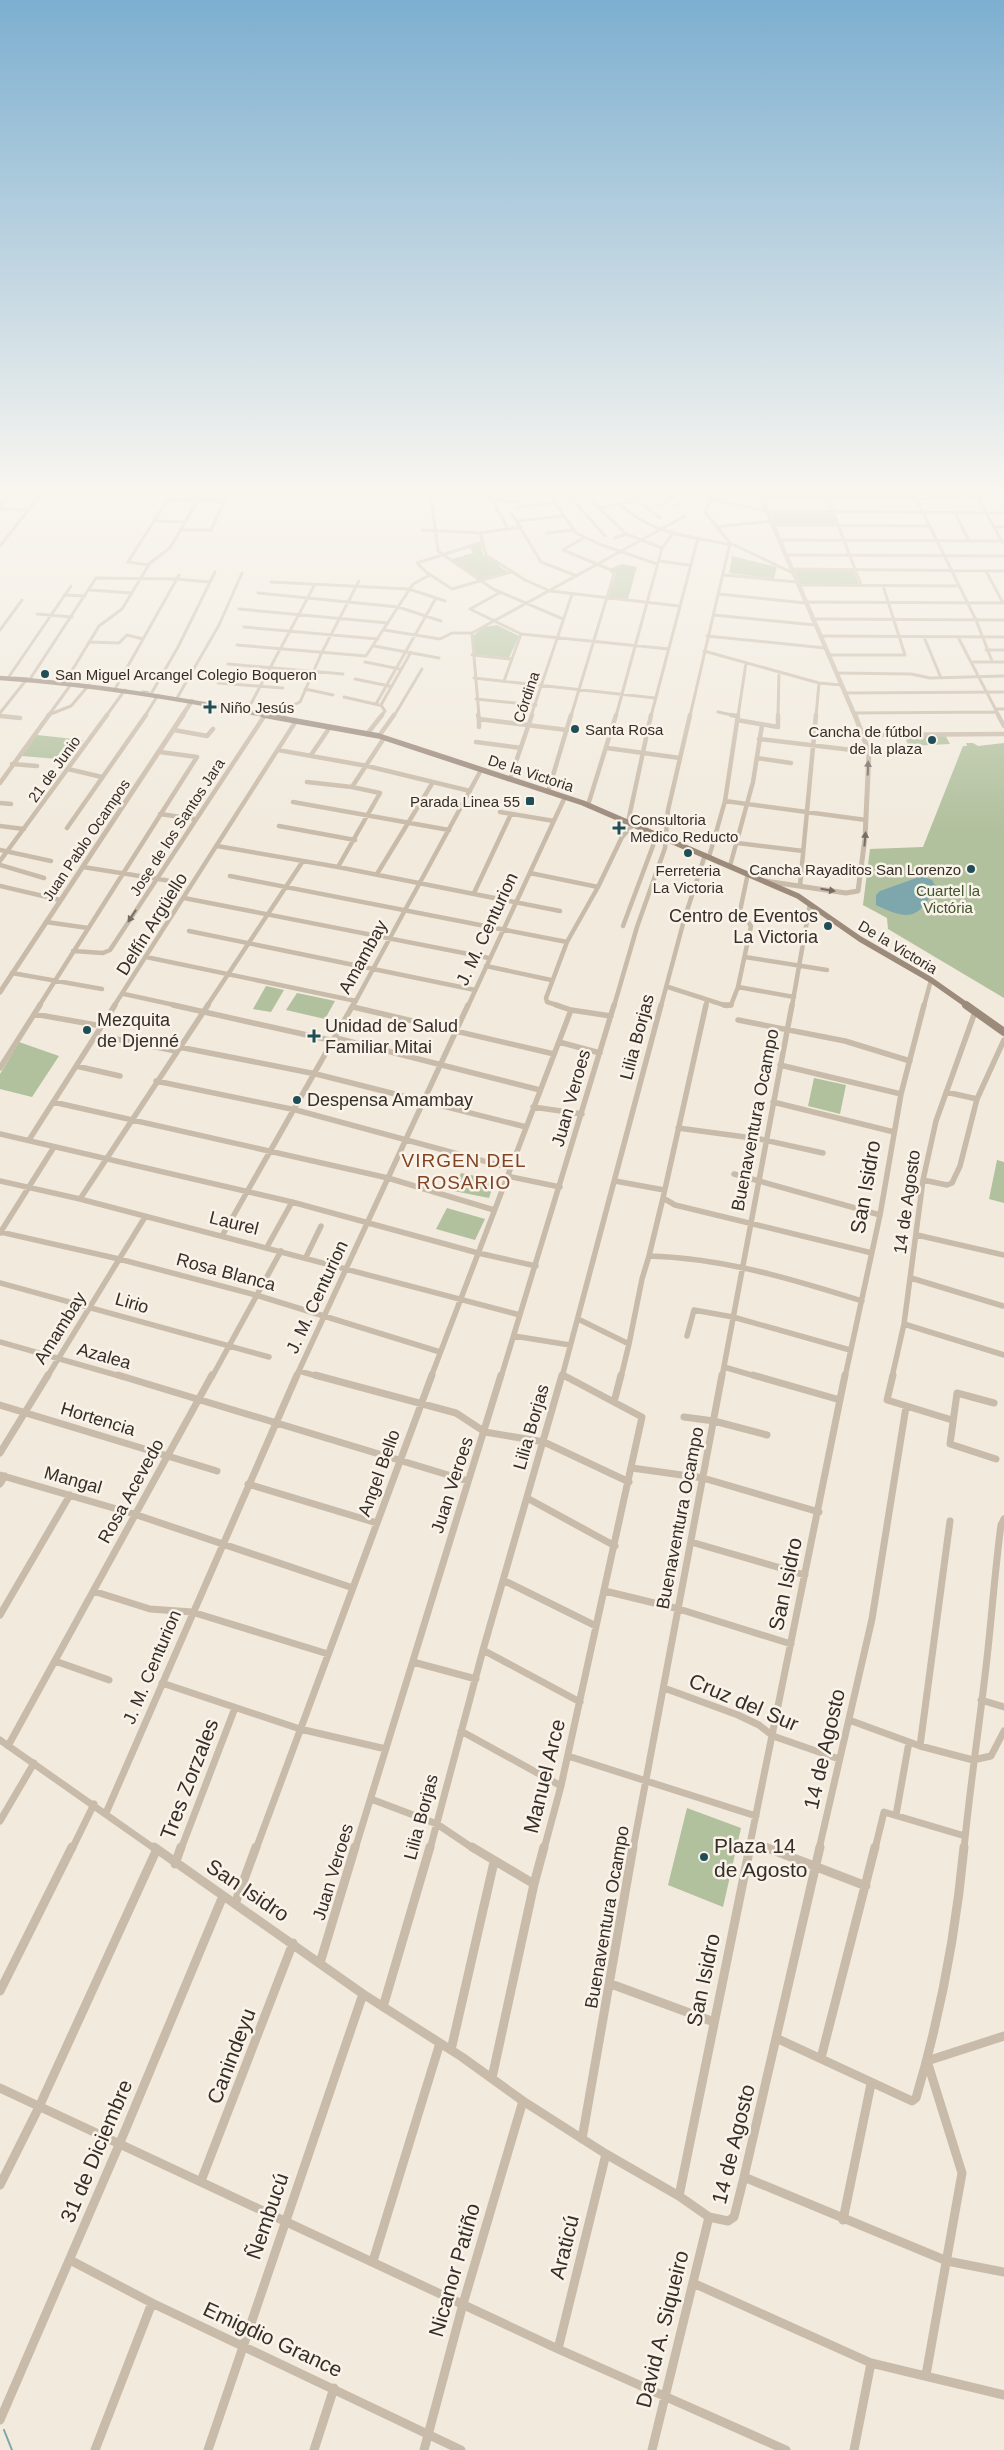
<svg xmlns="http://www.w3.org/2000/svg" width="1004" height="2450" font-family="Helvetica,sans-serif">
<rect width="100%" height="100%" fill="#f1eadd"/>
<path fill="#b1c09d" d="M771,512H832L836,525H775Z
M481,543L483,555L492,560H497L500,567L508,572L481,580L451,559L473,553L470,548Z
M732,556L777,567L774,579L729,573Z
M622,564L637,567L628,599L608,597L616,574L609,569Z
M795,570L854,571L859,585L800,584Z
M497,625L519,636L509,658L474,654V635L484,627Z
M37,735L83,740L69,760L22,756Z
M945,735L950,744L908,746L905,736Z
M966,743H973L978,746L1004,743V998L888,929L887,918L863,905L870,849L923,847L963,746H967Z
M266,986L284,990L271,1012L253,1009Z
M297,993L335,1001L325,1019L286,1010Z
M19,1042L59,1056L32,1097L0,1089V1074Z
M814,1078L846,1085L840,1114L808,1106Z
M997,1160L1004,1162V1203L989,1199Z
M461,1173L495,1180L489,1198L454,1191Z
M447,1208L485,1219L475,1240L436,1229Z
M687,1808L741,1828L723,1907L668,1885Z"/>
<path fill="#7da7ad" d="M922,876L932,880L936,887C918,918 911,922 876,905V895L880,891Z"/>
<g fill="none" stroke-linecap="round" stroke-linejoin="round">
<path stroke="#7da7ad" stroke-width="1" d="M14,677L28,678
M142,691L149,692"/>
<path stroke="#7da7ad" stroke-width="2" d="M4,2430L12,2450"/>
<path stroke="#c9bba9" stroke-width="3" d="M430,488L438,551L493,589L563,619
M486,488L508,529
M545,488L576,533L599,544L657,564
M563,488L605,536
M579,488L626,534L662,548
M600,488C614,499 627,513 643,521C670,536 701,538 730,545
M621,488L660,518
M717,488L705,512L730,543L793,573
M824,488L861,585
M911,488L976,620L992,661
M972,488L1003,543
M521,493L546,490
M654,493L663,488
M762,498L979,499
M168,499L225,501
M710,499L767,511L1004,513
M491,500L519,502
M0,506L13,491
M659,506L688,488
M673,506L702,488
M517,507L554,503
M601,508L638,500
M0,509L28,510
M955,513L969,541
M512,514L541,562L577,576
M154,521L184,522
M518,521L564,516
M773,525L930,526
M716,527L771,521
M994,527H1004
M180,530H211L231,488
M422,530L480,533L521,527
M480,533L486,555L525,580L550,591L679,606
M547,533L574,530
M615,538L626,534
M780,540L1004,541
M483,542L417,563L426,572L452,589L511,572
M0,546L45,489
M563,550L585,537
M563,550L609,569L614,574L571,716
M785,555L1004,556
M659,561L689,565
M148,565L128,562L175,488
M792,569L1004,571
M986,571L1003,603
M724,575L797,582
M271,582L409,589L445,601
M798,585L959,586
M90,590L132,593
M501,592L470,609L521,634L669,649
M258,593L398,607L441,621
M719,594L805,603
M64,595L85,596
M804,602L1004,603
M239,609L388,623
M37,614L72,617
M714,615L815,625
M812,619L1004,620
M244,627L378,639
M0,630L22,600
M384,630L440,639L452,633H472L685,516
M472,633L479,716
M707,636L825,648
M821,636L1004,637
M924,637L941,678
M958,637L999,716
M89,642L119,643L127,635L143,639
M237,645L366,656L413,584L430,575
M374,646L439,658
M986,650H1004
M704,651L819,683L841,685
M472,655L511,659
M828,655H905L883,586
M365,662L400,669
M971,662H1004
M228,664L343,674
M836,673L911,674L930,678L1004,676
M8,678L71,586
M474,678L655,698
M30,679L96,578L176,579L210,582
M355,679L389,686
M504,681L521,634
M65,682L99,626L122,609L150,563L170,548L205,488
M218,683L283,688
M115,689L179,575
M305,689L333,695
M844,693L1004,692
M151,694L178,647L215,572
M344,697L379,705
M177,698L219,625L242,573
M476,699L536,705
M376,704L436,598
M381,705L411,652
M381,705L385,711L381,716
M995,709H1004
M247,711L314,586
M718,712L737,716
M0,713L27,679
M854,713L997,712
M48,715L71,706L89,685
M48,716L72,683
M106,716L125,690
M145,716L158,695
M283,716L291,706L300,702L322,652L359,581
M394,716L422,669
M531,716L572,594
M616,716L662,548L673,533
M651,716L698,538
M690,716L730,543
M738,716L746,663
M778,716L779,672
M816,716L819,683"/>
<path stroke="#c9bba9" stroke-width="4.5" d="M478,715L479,719
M731,715L737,716
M998,715L1004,726
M0,716L20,718
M281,718L284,715
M737,720L778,727V715
M479,727V719L567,730
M174,730L207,736L213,729
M367,734L382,715
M864,735L1004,734
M379,736L394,715
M759,739L869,752
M476,742L521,748
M607,748L680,758
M278,750L367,766L470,791
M311,755L330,727
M757,758L791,763
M12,764L37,766
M68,769L102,777
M510,779L532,715
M307,782L352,787L380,793L338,867
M0,783L49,715
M352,787L384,738
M548,792L571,715
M725,801L866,820
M293,802L449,830
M0,803L11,804
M588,805L616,715
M500,812L554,821
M160,814L195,819
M628,822L651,715
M0,826L24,829
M279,826L355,840
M67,828L146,715
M737,843L803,851
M217,846L338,867L560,911
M0,850L51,861
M709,857L725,801L738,715
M0,861L107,715
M0,865L44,878
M730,866L753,782L762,725
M83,867L171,881
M530,873L598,887
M377,874L433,782
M230,876L567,942
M0,886L60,900
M800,886L816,715
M474,893L511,814
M184,898L489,958
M46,922L88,928
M623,926L657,835
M189,931L475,990
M73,951L103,953L110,950L265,715
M146,957L356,1001
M745,957L827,970
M486,966L551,980
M12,973L102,989
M668,987L727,1006L731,1005L738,987L751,926L740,911L748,873
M738,987L794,997
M124,994L179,1006
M39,1006L197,757L160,752
M114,1006L296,721
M207,1006L303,861
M353,1006L481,770
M468,1006L565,797
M560,1006L547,1002L546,998L567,942L598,887L622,837L633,825
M614,1006L637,927L665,848L668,810L690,715
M661,1006L684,920L705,855
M706,1006L707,1000
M792,1006L810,904
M924,1006L931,980"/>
<path stroke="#c9bba9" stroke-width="5.5" d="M173,1005L334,1041
M556,1005L571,1010L611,1016
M706,1005L663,1198L675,1205L872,1253
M724,1005H731
M353,1007L554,1054
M34,1014L102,1026
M738,1020L845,1041L910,1061
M96,1035L176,1051
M336,1038L540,1090
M559,1042L600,1053
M179,1047L316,1074L526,1127
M780,1065L901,1094
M76,1066L120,1076
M0,1068L40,1005
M156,1081L296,1110L510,1168
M946,1092L977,1099
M53,1102L388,1178L494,1210
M773,1102L894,1132
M533,1107L582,1114
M678,1128L760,1139L823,1153
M0,1134L292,1202L478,1253L536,1266
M29,1140L115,1005
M734,1174L880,1215
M507,1176L560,1187
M923,1180L947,1185L952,1183L960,1166L977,1099L1004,1040
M0,1181L80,1199L520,1315
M615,1181L664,1190
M80,1199L208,1005
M0,1232L119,1259L256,1295L440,1352
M0,1233L54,1147
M917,1235L1004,1255
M222,1236L353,1005
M267,1247L292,1202
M649,1256L663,1198
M306,1257L321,1226
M911,1278L1003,1306
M0,1283L269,1357
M578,1319L629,1344L642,1279L649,1256C723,1258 792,1279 862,1301
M904,1324L1004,1355
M514,1336L570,1345
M687,1336L694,1310L733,1317L850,1350
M0,1342L123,1377
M724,1367L758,1377
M299,1371L320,1377
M562,1375L565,1377
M47,1377L145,1217
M212,1377L281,1251
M296,1377L468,1005
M431,1377L571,1010
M501,1377L614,1005
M562,1377L661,1005
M621,1377L629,1344
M722,1377L792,1005
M845,1377L880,1215L901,1094L924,1005
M892,1377L904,1324L923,1180L936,1121L975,1012"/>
<path stroke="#c9bba9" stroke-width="7" d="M118,1375L468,1481
M315,1375L456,1413L485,1432L544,1442L629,1482
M753,1375L840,1400
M893,1375L887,1400L952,1420
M614,1402L621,1375
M994,1403L957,1393L950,1444L996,1459
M0,1405L217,1471
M684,1417L714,1421L767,1435
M0,1453L48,1375
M632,1468L703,1478L819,1512
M0,1475L134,1514L353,1588
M0,1484L5,1476
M248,1484L377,1523
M527,1498L615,1546
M691,1542L805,1575
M505,1581L596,1626
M93,1591L150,1609L192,1612L328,1654
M605,1591L679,1609L791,1644
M0,1615L70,1495
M483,1650L580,1702
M55,1661L109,1680
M413,1662L476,1679
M162,1683L300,1729L386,1749
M664,1688L738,1715L759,1725L773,1736L839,1759
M981,1700L1004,1707
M849,1720L920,1746L973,1760L991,1756L1004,1731
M461,1731L561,1786
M0,1740L155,1849
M8,1746L212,1375
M920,1746L950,1521
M568,1756L756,1816
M371,1799L437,1824L474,1849
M106,1813L297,1375
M896,1815L909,1742
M0,1821L34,1763
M751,1842L768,1849
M72,1849L94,1804
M181,1849L235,1708
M256,1849L432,1375
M355,1849L501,1375
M430,1849L483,1650L562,1375
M544,1849L561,1786L642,1417L563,1375
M633,1849L722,1375
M749,1849L845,1375
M819,1849L872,1619L906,1407
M875,1849L884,1812L965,1836
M964,1849C970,1785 980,1722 987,1658C992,1614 995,1569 1001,1525L1004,1519"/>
<path stroke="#c9bba9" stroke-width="9" d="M154,1847L363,1994L462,2057L523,2101L606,2154L679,2196L709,2217L728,2221L734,2217L744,2177L820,1847
M472,1847L534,1884
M765,1847L866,1886
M175,1864L181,1847
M235,1904L256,1847
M320,1963L355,1847
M611,1984L714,2022
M0,1991L72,1847
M383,2007L430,1847
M776,2038L912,2101L916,2098C940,2017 956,1932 964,1847
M451,2050L494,1862
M821,2058L875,1847
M492,2078L534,1884L544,1847
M0,2088L558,2349L786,2450
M582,2139L633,1847
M744,2177L947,2261L1004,2272
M201,2181L293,1943
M0,2185L39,2107L156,1851
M679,2196L750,1847
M843,2220L871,2084
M70,2260L152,2303L461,2450
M373,2261L440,2043
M693,2283L871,2363L1004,2395
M558,2349L606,2154
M926,2375L962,2173L927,2061L1004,2036
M0,2420L119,2145L223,1896
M95,2450L152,2303
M208,2450L363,1994
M314,2450L334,2388
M424,2450L463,2304L523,2101
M652,2450L709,2217
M854,2450L871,2363"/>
<path stroke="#c9bba9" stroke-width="4.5" d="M757,488L855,716
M182,716L192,701"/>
<path stroke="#c9bba9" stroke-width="5" d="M765,881L846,893L858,891L865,838L869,752L855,715
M0,992L183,715"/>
<path stroke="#9c8a7b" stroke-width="4.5" d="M0,491L58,488
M0,678C91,684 180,699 270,716"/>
<path stroke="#9c8a7b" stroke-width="5.5" d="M263,715L379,736L583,803L798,896L860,939L931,980L968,1006"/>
<path stroke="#9c8a7b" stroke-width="8" d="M966,1005L1004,1032"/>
</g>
<defs><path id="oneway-solid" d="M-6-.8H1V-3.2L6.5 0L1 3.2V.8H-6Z" transform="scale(1.25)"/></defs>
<g fill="#786d63">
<use href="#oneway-solid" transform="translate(868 768) rotate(-88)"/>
<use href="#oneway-solid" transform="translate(865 839) rotate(-85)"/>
<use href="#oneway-solid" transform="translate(828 890) rotate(9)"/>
<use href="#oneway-solid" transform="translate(132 916) rotate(123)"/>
</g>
<linearGradient id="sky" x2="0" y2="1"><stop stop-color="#7dafd0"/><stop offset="0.59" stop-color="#f9f6f0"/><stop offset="1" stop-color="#f9f6f0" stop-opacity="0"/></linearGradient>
<rect width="1004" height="831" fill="url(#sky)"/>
<g fill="#204e56" stroke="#f9f3e9" stroke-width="2">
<circle cx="45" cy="674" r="5"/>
<path d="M207.5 699.5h5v5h5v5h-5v5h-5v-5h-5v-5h5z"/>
<circle cx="575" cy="729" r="5"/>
<circle cx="932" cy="740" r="5"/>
<rect x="525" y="796" width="10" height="10" rx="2.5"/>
<path d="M616.5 820.5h5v5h5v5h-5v5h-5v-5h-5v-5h5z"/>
<circle cx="688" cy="853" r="5"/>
<circle cx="971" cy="869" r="5"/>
<circle cx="828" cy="926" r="5"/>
<circle cx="87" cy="1030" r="5"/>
<path d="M311.5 1028.5h5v5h5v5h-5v5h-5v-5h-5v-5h5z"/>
<circle cx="297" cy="1100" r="5"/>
<circle cx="704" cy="1857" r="5"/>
</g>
<g text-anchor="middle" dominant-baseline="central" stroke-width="5" stroke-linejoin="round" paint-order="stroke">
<g font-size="15" fill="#362e29" stroke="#f9f3e9" text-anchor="start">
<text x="55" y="674">San Miguel Arcangel Colegio Boqueron</text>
<text x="220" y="707">Niño Jesús</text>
<text x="585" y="729">Santa Rosa</text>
<text x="922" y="731" text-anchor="end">Cancha de fútbol<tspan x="922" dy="17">de la plaza</tspan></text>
<text x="520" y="801" text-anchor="end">Parada Linea 55</text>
<text x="630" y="819">Consultoria<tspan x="630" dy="17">Medico Reducto</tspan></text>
<text x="961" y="869" text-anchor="end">Cancha Rayaditos San Lorenzo</text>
<text x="688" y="870" text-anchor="middle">Ferreteria<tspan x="688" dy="17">La Victoria</tspan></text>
</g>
<g font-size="15" fill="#362e29" stroke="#f9f3e9">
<text transform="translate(526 697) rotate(-71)">Córdina</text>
<text transform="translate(54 769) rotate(-54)">21 de Junio</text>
<text transform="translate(531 773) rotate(18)">De la Victoria</text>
<text transform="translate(177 827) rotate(-57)">Jose de los Santos Jara</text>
<text transform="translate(86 840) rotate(-56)">Juan Pablo Ocampos</text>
<text transform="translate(898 947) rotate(31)">De la Victoria</text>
</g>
<g font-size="15" fill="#42542e" stroke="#f9f3e9">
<text x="948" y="890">Cuartel la<tspan x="948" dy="17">Victória</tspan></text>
</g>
<g font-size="18" fill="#362e29" stroke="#f9f3e9" text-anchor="start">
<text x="818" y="916" text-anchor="end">Centro de Eventos<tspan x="818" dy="21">La Victoria</tspan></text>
<text x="97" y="1020">Mezquita<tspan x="97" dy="21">de Djenné</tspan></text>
<text x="325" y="1026">Unidad de Salud<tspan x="325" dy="21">Familiar Mitai</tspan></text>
<text x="307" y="1100">Despensa Amambay</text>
</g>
<g font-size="18" fill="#362e29" stroke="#f9f3e9">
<text transform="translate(152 924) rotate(-58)">Delfín Argüello</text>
<text transform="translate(487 929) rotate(-65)">J. M. Centurion</text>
<text transform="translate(363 957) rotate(-61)">Amambay</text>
<text transform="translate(637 1037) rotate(-75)">Lilia Borjas</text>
<text transform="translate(571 1098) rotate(-74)">Juan Veroes</text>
<text transform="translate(755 1120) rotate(-79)">Buenaventura Ocampo</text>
<text transform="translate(907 1202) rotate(-82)">14 de Agosto</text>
<text transform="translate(234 1223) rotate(14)">Laurel</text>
<text transform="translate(226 1272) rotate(15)">Rosa Blanca</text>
<text transform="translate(317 1297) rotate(-65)">J. M. Centurion</text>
<text transform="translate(132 1303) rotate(16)">Lirio</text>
<text transform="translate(60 1328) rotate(-58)">Amambay</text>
<text transform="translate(104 1356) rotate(16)">Azalea</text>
<text transform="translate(98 1419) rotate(17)">Hortencia</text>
<text transform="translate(531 1427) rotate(-74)">Lilia Borjas</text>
<text transform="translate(379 1473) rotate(-70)">Angel Bello</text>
<text transform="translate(73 1480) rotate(16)">Mangal</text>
<text transform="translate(452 1485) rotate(-72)">Juan Veroes</text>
<text transform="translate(131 1491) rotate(-61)">Rosa Acevedo</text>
<text transform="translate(680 1518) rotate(-79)">Buenaventura Ocampo</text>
<text transform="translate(152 1667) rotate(-67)">J. M. Centurion</text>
<text transform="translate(421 1817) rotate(-75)">Lilia Borjas</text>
<text transform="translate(333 1872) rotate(-73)">Juan Veroes</text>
<text transform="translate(607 1917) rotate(-80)">Buenaventura Ocampo</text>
</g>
<g font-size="19" letter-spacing="1" fill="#824425" stroke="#f9f3e9">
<text x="464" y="1160">VIRGEN DEL<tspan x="464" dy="22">ROSARIO</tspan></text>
</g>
<g font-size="21" fill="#362e29" stroke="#f9f3e9">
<text transform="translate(865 1187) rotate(-80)">San Isidro</text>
<text transform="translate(785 1584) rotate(-78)">San Isidro</text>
<text transform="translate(744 1702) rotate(23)">Cruz del Sur</text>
<text transform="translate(824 1749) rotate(-77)">14 de Agosto</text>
<text transform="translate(544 1776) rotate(-76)">Manuel Arce</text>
<text transform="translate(189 1779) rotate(-69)">Tres Zorzales</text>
<text transform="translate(248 1890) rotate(34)">San Isidro</text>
<text transform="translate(703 1980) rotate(-78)">San Isidro</text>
<text transform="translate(231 2056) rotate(-69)">Canindeyu</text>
<text transform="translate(733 2144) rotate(-76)">14 de Agosto</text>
<text transform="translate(96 2151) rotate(-67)">31 de Diciembre</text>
<text transform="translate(267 2216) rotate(-71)">Ñembucú</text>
<text transform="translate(564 2247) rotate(-76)">Araticú</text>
<text transform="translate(454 2270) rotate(-74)">Nicanor Patiño</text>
<text transform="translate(662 2329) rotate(-76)">David A. Siqueiro</text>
<text transform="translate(273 2339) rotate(25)">Emigdio Grance</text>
</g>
<g font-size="21" fill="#362e29" stroke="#f9f3e9" text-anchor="start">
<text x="714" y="1845">Plaza 14<tspan x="714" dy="24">de Agosto</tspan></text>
</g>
</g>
</svg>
